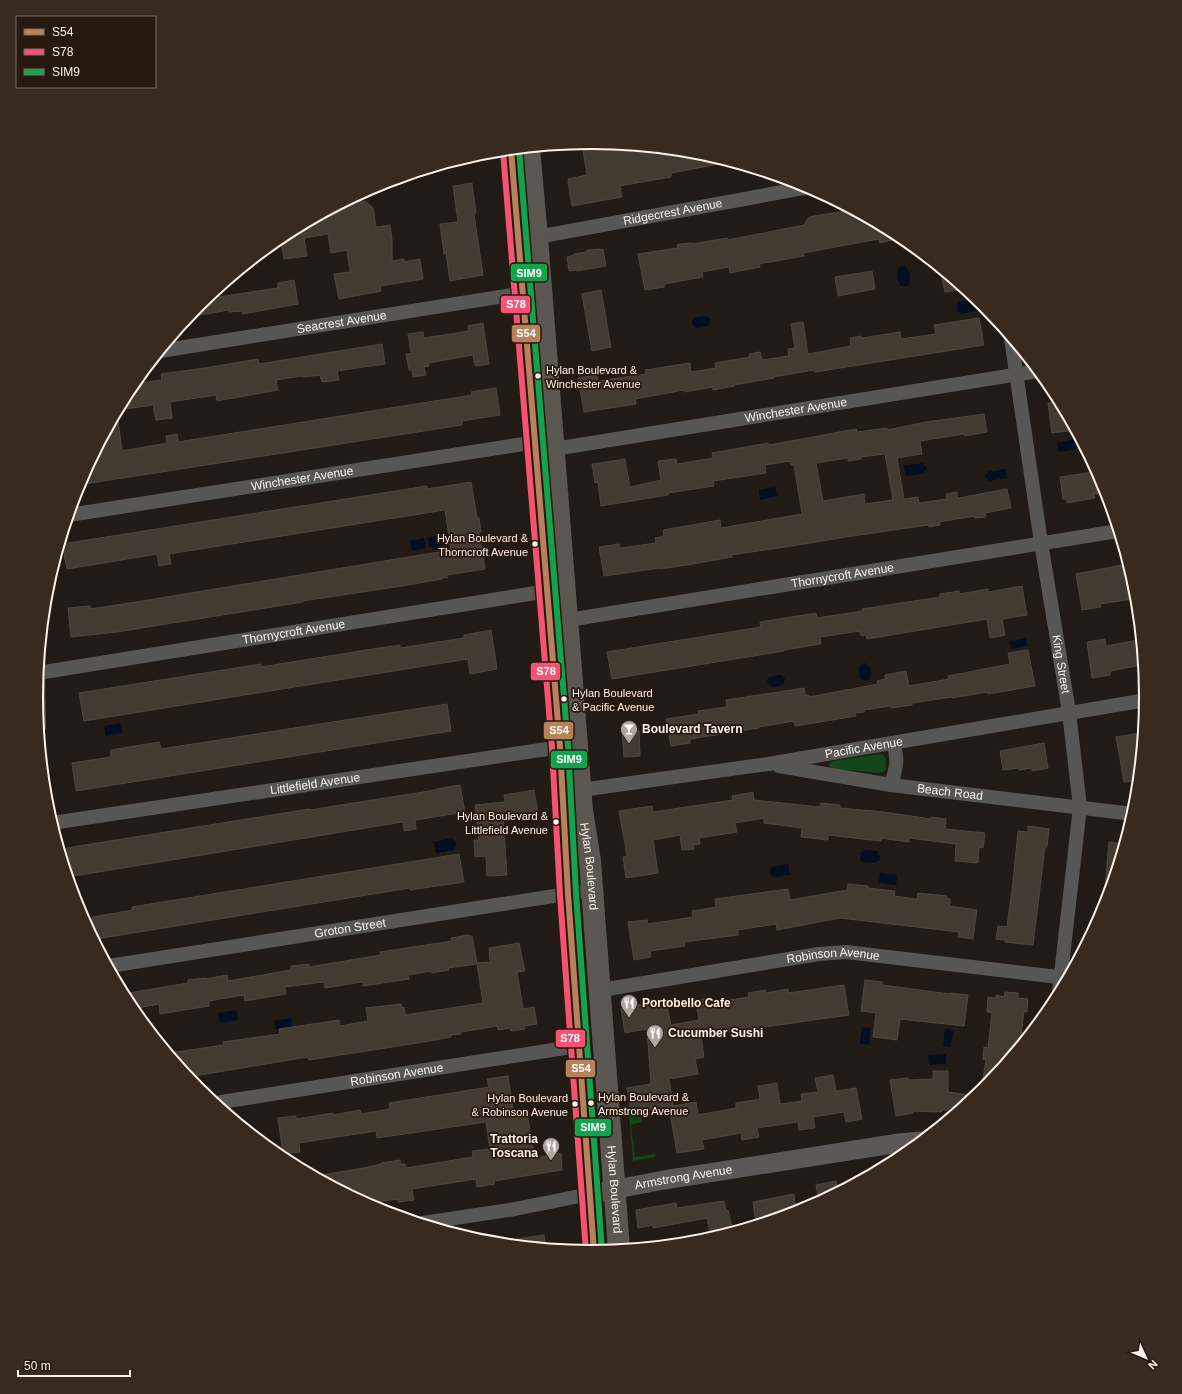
<svg xmlns="http://www.w3.org/2000/svg" width="1182" height="1394" font-family="Arial,sans-serif">
<rect width="100%" height="100%" fill="#221a14"/>
<path fill="#13441a" d="M880,754C888,755 886,763 886,770L881,773L833,769L829,766V764L832,761Z
M640,1112L642,1122L631,1125L635,1157L655,1154V1157L633,1161L629,1114Z"/>
<path fill="#030e21" d="M901,266L906,267C910,271 911,280 909,285L905,287L901,286L898,281L897,270Z
M973,300L976,302H980L981,307L978,308L975,311L961,314L958,311L957,306L959,302Z
M703,316L708,317L710,320L708,326L698,328L694,327L692,322L693,318Z
M1075,439L1076,449L1059,452L1057,443Z
M923,463L924,466H926L927,470H924L925,473L906,476L904,466Z
M1006,469L1007,478L988,481V478L986,479L985,474H987V472Z
M775,487L777,496L760,500L759,490Z
M440,535L442,545H440L441,549L434,550L433,547H429L428,537Z
M424,538L426,548L412,551L410,541Z
M1026,638L1027,646L1011,649L1009,641Z
M865,663L870,667L871,675L869,680L865,681L860,678L859,670L860,666Z
M779,675L783,676L785,679L783,685L774,687L770,686L767,681L769,677Z
M121,723L122,733L106,736L104,726Z
M452,838L456,843L454,850L436,853L434,842Z
M864,850L877,851L878,854L880,855L879,861H877L876,863L863,862L860,859L861,852H863Z
M788,864L790,875L773,877L769,873L771,867Z
M880,873L897,875L896,885L879,883Z
M237,1010L238,1020L220,1023L218,1013Z
M291,1018L292,1027L276,1030L274,1021Z
M862,1027L871,1028L869,1045L860,1043Z
M945,1029L953,1030L951,1047L943,1046Z
M946,1054V1064L929,1065L928,1055Z"/>
<path fill="#433b32" stroke="#4e4741" fill-rule="evenodd" d="M591,142L700,153L730,162L671,173V177L620,186L622,197L572,206L568,182H569L568,179L587,175L582,143Z
M472,183L476,213L474,214L483,275L450,281L446,253L444,254L440,224L458,222L453,186Z
M365,201L373,208L376,227L390,225L392,240V261L404,259V262L420,259L423,279L380,286L381,291L339,299L334,274L350,272L347,250L331,253L328,234L304,238L307,256L284,259L281,242L274,243L283,235L339,205Z
M851,210L867,218L868,225L876,223L899,235L892,237V240L880,243L879,239L803,253L804,256L759,264L760,267L730,273L729,267L702,272L703,277L664,284V287L645,290L638,254L678,248L677,245L680,244L692,243V244L727,238L728,240L804,225L809,217Z
M603,249L606,266L577,271V270L569,271L567,257L574,255V254L586,252L588,250Z
M940,269L954,281L964,289L945,292Z
M872,271L875,289L838,296L835,277Z
M294,280L298,304L243,314L242,311L229,312V310L188,317L199,304L217,289L218,297L278,288V283Z
M601,290L611,347L592,351L582,294Z
M979,318L984,345L815,372L814,370L773,377L774,378L734,385L735,386L713,390V387L684,392V390L635,399L636,404L584,412L578,378L597,375L598,381L646,374L645,370L690,363L691,372L716,368L715,363L750,357L749,354L760,352L762,360L789,356L788,349L795,348L791,324L803,322L808,354L851,346L850,338L861,336V338L900,332L901,339L936,334L934,325Z
M483,323L489,364L475,366L473,355L428,363L429,366L424,367L426,375L413,377L412,370H409L406,354L411,353L408,334L423,332L424,338L469,331L468,326Z
M382,344L385,364L337,371L339,380L322,382L320,375L303,377L302,376L276,380L278,390L217,401L216,395L170,402L172,418L156,420L153,405L118,410L133,384L162,380L161,374L205,368L258,359L259,364Z
M496,388L500,415L462,421V425L78,485L117,413L122,451L167,443L166,436L177,434L178,442L472,395L471,392Z
M1059,401L1075,430L1052,433L1048,403Z
M984,414L987,432L965,436L964,434L920,441L922,454L897,458L904,499L918,497L919,503L947,499L946,494L957,492L958,498L1007,489L1011,508L985,513L986,517L975,518V516L939,522L940,525L929,527L928,525L846,537L792,546L731,555L732,557L687,565L660,569V568L604,576L599,547L619,544L620,548L656,543L655,538L664,536L663,530L720,520L721,528L802,514L794,465H791L790,461L765,465L766,473L713,481L714,486L668,493V495L601,506L598,482L595,483L592,464L625,459L630,487L661,480L658,461L676,459L677,464L713,458L712,453L768,443L769,445L856,429L857,432L887,428V430L926,422ZM885,454L893,500L865,504L864,494L823,501L816,463L848,458V461L861,459V457Z
M1094,472L1098,494H1094L1095,498L1067,503V499H1063L1060,477Z
M471,482L477,518H479L481,532H479L485,569L447,575L448,577L442,578V579L408,585L303,601V602L117,632L71,637L68,608L90,606V609L136,602L451,550L445,510L169,554L171,564L159,566L157,554L67,569L62,544L427,486V489Z
M1122,565V567L1128,566L1133,599L1100,604L1101,607L1082,610L1076,574Z
M1022,586L1027,615L1002,619L1005,635L990,638L987,619L867,639L866,635L861,636L860,631L820,637L821,644L784,650V651L612,679L607,652L761,627L760,622L816,613L817,618L863,611L862,609L940,597V594L959,591V594L988,589V592Z
M491,630L497,669L470,674L468,659L84,721L79,693L261,664V667L366,650L400,645V648L464,638V635Z
M1105,639L1106,646L1138,640L1142,665L1110,671V675L1092,678L1087,642Z
M1028,650L1035,686L988,694L987,692L952,698V697L912,703V705L891,708V706L864,710V712L855,713L856,716L820,722L795,726L794,721L759,727V728L690,739V743L671,746L666,719L699,714L698,711L727,707L726,700L804,688L805,695H809V697L878,684L877,681L886,679L885,675L906,671L909,686L949,679L948,676L1010,664L1008,653Z
M447,704L451,731L76,791L72,763L111,757V750L159,742L161,749Z
M639,730L640,756L624,757L622,731Z
M1140,733L1142,742L1138,780L1124,782L1116,737Z
M1044,743L1048,768L1032,771V768L1019,770V768L1003,770L1000,751Z
M460,785L465,812L415,820L416,829L404,831L403,822L68,877L60,849L309,809V810L436,790V789Z
M534,790L538,812L503,818L507,875L487,876L486,856L475,857L474,840H479L475,805L505,802L504,795Z
M753,792L754,800L820,807L821,803L840,805V808L884,812L931,819V817L946,819L945,829L985,833L983,848L979,847L978,863L955,861L956,844L909,838V842L881,838V841L828,835V840L801,837L802,828L764,823V818L735,823L737,832L699,838L700,844L693,845L694,849L682,850L680,835L653,840L658,873L626,878L623,857L627,856L619,811L652,806L653,812L733,800L732,796Z
M1028,826L1049,829L1047,847H1045L1033,945L1005,942V940L996,939L998,926L1007,927L1013,882L1018,831L1028,832Z
M1109,842L1124,844L1110,888L1105,887Z
M459,854L464,882L410,890V888L96,939L92,917L133,910L132,907Z
M848,884L868,886V888L895,891L894,896L917,899L918,893L947,896L946,898L950,899V906L977,910L973,939L958,937L959,932L840,918L777,930L776,924L738,930V935L684,942L685,946L650,951L651,957L634,960L628,922L647,920L648,924L693,917L692,911L716,907L715,899L788,889L790,900L847,890Z
M469,935L470,936H472L477,963L490,962L489,948L519,943L525,971L517,972L523,1009L534,1007L537,1024L524,1026L525,1029L511,1031L510,1028L498,1030L497,1026L461,1032V1034L451,1035V1037L430,1041L309,1060L308,1057L188,1077L169,1053L224,1045L223,1042L280,1034L279,1029L339,1020L340,1026L368,1021L366,1008L401,1004L402,1008L404,1007L405,1015L483,1003L477,964L448,968L449,970L432,973L431,971L408,975L409,979L363,986V982L325,988L324,982L285,987L286,994L245,1001L244,995L209,1001V1006L160,1014L159,1004L132,1009L131,1007L129,993L188,983V980L205,978V979L227,975L228,981L291,970V966L309,964V967L381,955L380,952L452,941L451,938Z
M865,980L882,982V985L950,994V993L968,995L964,1026L900,1019L897,1040L873,1037L876,1013L861,1011Z
M844,985L849,1015L701,1036L704,1057L695,1059L698,1074L669,1079L673,1106L696,1102L698,1115L736,1108V1103L760,1099L758,1086L777,1083L780,1104L802,1101L801,1094L818,1092L815,1078L833,1075L836,1091L856,1088L862,1119L846,1122L844,1112L813,1117L815,1128L799,1130L798,1122L757,1128L759,1137L742,1140L741,1133L702,1140L704,1149L677,1153L669,1107L631,1113L627,1088L651,1084L647,1029L625,1033L621,1008L666,1000L671,1025L699,1020L696,1000L710,998L711,1003L749,997L748,993L765,990L766,993L788,989V993Z
M1005,992L1018,993V998L1028,999L1027,1012L1024,1011L1020,1045L981,1091L986,1060L983,1059L984,1047L988,1048L992,1013L987,1012L988,997L996,998V995L1004,997Z
M933,1071H948V1092L976,1096L961,1108L948,1107V1110H942V1112L912,1111L913,1113L896,1116L890,1080L908,1078V1080L933,1079Z
M508,1076L514,1116L527,1114L535,1158L561,1153L562,1170L494,1181L495,1184L477,1187L476,1179L412,1189L414,1200L398,1202V1199L368,1203L315,1176L364,1168L381,1164V1163L400,1160L401,1164H405L406,1168L473,1157L472,1151L490,1149L486,1122L377,1138L376,1131L350,1135L299,1143L300,1152L283,1154L278,1118L296,1116V1119L333,1113V1115L360,1110L361,1114L390,1109L389,1103L489,1087L487,1079Z
M836,1181L838,1191L819,1202L816,1185Z
M794,1194L796,1212L756,1224L753,1202Z
M724,1201L726,1211L728,1210L732,1228L710,1233L707,1218L653,1228V1225L638,1228L636,1210L676,1203L677,1208Z
M544,1235L546,1248L511,1244V1240Z"/>
<g fill="none" stroke-linecap="round" stroke-linejoin="round">
<g stroke="#585653" stroke-width="14">
<path d="M474,155L505,150"/>
<path id="s1" d="M537,237L809,187"/>
<path id="s2" d="M1011,338L1041,543L1069,712L1080,807L1059,992"/>
<path id="s3" d="M160,351L524,293"/>
<path id="s4" d="M554,449L1038,371"/>
<path id="s5" d="M69,515L536,442"/>
<path id="s6" d="M568,620L1118,531"/>
<path id="s7" d="M38,673L548,591"/>
<path d="M38,678L39,727"/>
<path id="s8" d="M779,766L891,785L1133,814"/>
<path d="M891,785C896,768 899,760 893,743"/>
<path id="s9" d="M581,790L768,764L1146,700"/>
<path id="s10" d="M52,823L567,746"/>
<path id="s11" d="M109,966L592,890"/>
<path id="s12" d="M601,990L819,954L846,952L1067,978"/>
<path id="s13" d="M215,1103L578,1046"/>
<path d="M423,1223L515,1209L590,1194"/>
</g>
<path stroke="#5c5755" stroke-width="19" id="s14" d="M590,1194L664,1180L899,1143L921,1141"/>
<g stroke="#5b5650" stroke-width="22">
<path id="s15" d="M529,148L537,237L582,810L590,861L619,1249"/>
<path d="M511,150L560,747L568,894L594,1252"/>
</g>
<g stroke="#28190e" stroke-width="9">
<path id="bus-1" d="M511,150L560,747L568,894L594,1252"/>
</g>
<g stroke="#28190e" stroke-width="9">
<path id="bus-2" d="M503,151L552,748L560,895L586,1252"/>
</g>
<g stroke="#28190e" stroke-width="9">
<path id="bus-3" d="M519,149L568,746L576,893L602,1251"/>
</g>
<use href="#bus-1" stroke="#b6815c" stroke-width="6"/>
<use href="#bus-2" stroke="#f65372" stroke-width="6"/>
<use href="#bus-3" stroke="#13a34e" stroke-width="6"/>
</g>
<defs>
<g id="bar-pin" transform="scale(0.9)"><path d="M0 17L-7.5 6A9.5 9.5 0 1 1 7.5 6Z" fill="#b0a69f" stroke="#28190e"/><path d="M-6-5H6L.8 .8V4.5H3.5V6h-7V4.5H-.8V.8Z" fill="#fff"/></g>
<g id="restaurant-pin" transform="scale(0.9)"><path d="M0 17L-7.5 6A9.5 9.5 0 1 1 7.5 6Z" fill="#b0a69f" stroke="#28190e"/><path d="M-5-6h1v4h1v-4h1v4h1v-4h1v5L-1.5 .5V6h-2V.5L-5-1ZM5-6V6H3V1.5H1.5Q1.5-4 5-6Z" fill="#fff"/></g>
</defs>
<g fill-rule="evenodd">
<use href="#bar-pin" x="629" y="729"/>
<use href="#restaurant-pin" x="629" y="1003"/>
<use href="#restaurant-pin" x="655" y="1033"/>
<use href="#restaurant-pin" x="551" y="1146"/>
</g>
<g fill="#fcf1ea" stroke="#28190e" stroke-width="1.5">
<circle cx="538" cy="376" r="3.5"/>
<circle cx="535" cy="544" r="3.5"/>
<circle cx="564" cy="699" r="3.5"/>
<circle cx="556" cy="822" r="3.5"/>
<circle cx="591" cy="1103" r="3.5"/>
<circle cx="575" cy="1104" r="3.5"/>
</g>
<g text-anchor="middle" dominant-baseline="central" stroke-width="3.5" stroke-linejoin="round" paint-order="stroke">
<g font-size="11" fill="#fcf1ea" stroke="#28190e" text-anchor="start">
<text x="546" y="370">Hylan Boulevard &amp;<tspan x="546" dy="14">Winchester Avenue</tspan></text>
<text x="528" y="538" text-anchor="end">Hylan Boulevard &amp;<tspan x="528" dy="14">Thorncroft Avenue</tspan></text>
<text x="572" y="693">Hylan Boulevard<tspan x="572" dy="14">&amp; Pacific Avenue</tspan></text>
<text x="548" y="816" text-anchor="end">Hylan Boulevard &amp;<tspan x="548" dy="14">Littlefield Avenue</tspan></text>
<text x="598" y="1097">Hylan Boulevard &amp;<tspan x="598" dy="14">Armstrong Avenue</tspan></text>
<text x="568" y="1098" text-anchor="end">Hylan Boulevard<tspan x="568" dy="14">&amp; Robinson Avenue</tspan></text>
</g>
<g font-size="12" fill="#fcf1ea" stroke="#28190e">
<text stroke="none"><textPath href="#s1" startOffset="138">Ridgecrest Avenue</textPath></text>
<text stroke="none"><textPath href="#s3" startOffset="184">Seacrest Avenue</textPath></text>
<text stroke="none"><textPath href="#s4" startOffset="245">Winchester Avenue</textPath></text>
<text stroke="none"><textPath href="#s5" startOffset="236">Winchester Avenue</textPath></text>
<text stroke="none"><textPath href="#s6" startOffset="278">Thornycroft Avenue</textPath></text>
<text stroke="none"><textPath href="#s7" startOffset="259">Thornycroft Avenue</textPath></text>
<text stroke="none"><textPath href="#s2" startOffset="330">King Street</textPath></text>
<text stroke="none"><textPath href="#s9" startOffset="286">Pacific Avenue</textPath></text>
<text stroke="none"><textPath href="#s10" startOffset="266">Littlefield Avenue</textPath></text>
<text stroke="none"><textPath href="#s8" startOffset="173">Beach Road</textPath></text>
<text stroke="none"><textPath href="#s15" startOffset="721">Hylan Boulevard</textPath></text>
<text stroke="none"><textPath href="#s11" startOffset="244">Groton Street</textPath></text>
<text stroke="none"><textPath href="#s12" startOffset="235">Robinson Avenue</textPath></text>
<text stroke="none"><textPath href="#s13" startOffset="184">Robinson Avenue</textPath></text>
<text stroke="none"><textPath href="#s14" startOffset="95">Armstrong Avenue</textPath></text>
<text stroke="none"><textPath href="#s15" startOffset="1045">Hylan Boulevard</textPath></text>
</g>
<g font-size="12" font-weight="bold" fill="#fcf1ea" stroke="#28190e" text-anchor="start">
<text x="642" y="729">Boulevard Tavern</text>
<text x="642" y="1003">Portobello Cafe</text>
<text x="668" y="1033">Cucumber Sushi</text>
<text x="538" y="1139" text-anchor="end">Trattoria<tspan x="538" dy="14">Toscana</tspan></text>
</g>
</g>
<path d="M0 0H1182V1394H0ZM43 697a548 548 0 1 1 1096 0a548 548 0 1 1-1096 0Z" fill="#392a20" fill-rule="evenodd"/>
<path fill="none" stroke="#fcf1ea" stroke-width="2" d="M43 697a548 548 0 1 1 1096 0a548 548 0 1 1-1096 0Z"/>
<g stroke="#28190e" stroke-width="1.5">
<rect x="510" y="263" width="38" height="19" rx="4" fill="#13a34e"/>
<rect x="500" y="295" width="31" height="19" rx="4" fill="#f65372"/>
<rect x="511" y="324" width="30" height="19" rx="4" fill="#b6815c"/>
<rect x="530" y="662" width="31" height="19" rx="4" fill="#f65372"/>
<rect x="543" y="721" width="31" height="19" rx="4" fill="#b6815c"/>
<rect x="550" y="750" width="38" height="19" rx="4" fill="#13a34e"/>
<rect x="555" y="1029" width="31" height="19" rx="4" fill="#f65372"/>
<rect x="565" y="1059" width="31" height="19" rx="4" fill="#b6815c"/>
<rect x="574" y="1118" width="38" height="19" rx="4" fill="#13a34e"/>
</g>
<g font-size="11" text-anchor="middle" font-weight="bold" fill="#fff">
<text x="529" y="277">SIM9</text>
<text x="516" y="308">S78</text>
<text x="526" y="337">S54</text>
<text x="546" y="675">S78</text>
<text x="559" y="734">S54</text>
<text x="569" y="763">SIM9</text>
<text x="570" y="1042">S78</text>
<text x="581" y="1072">S54</text>
<text x="593" y="1131">SIM9</text>
</g>
<rect x="16" y="16" width="140" height="72" fill="#28190e" stroke="#7d6f66"/>
<rect x="24" y="29" width="20" height="6" fill="#b6815c" stroke="#7d6f66"/>
<text x="52" y="36" font-size="12" fill="#fcf1ea">S54</text>
<rect x="24" y="49" width="20" height="6" fill="#f65372" stroke="#7d6f66"/>
<text x="52" y="56" font-size="12" fill="#fcf1ea">S78</text>
<rect x="24" y="69" width="20" height="6" fill="#13a34e" stroke="#7d6f66"/>
<text x="52" y="76" font-size="12" fill="#fcf1ea">SIM9</text>
<g transform="translate(1146 1358) rotate(134)" stroke="#28190e" stroke-width="3" paint-order="stroke">
<path d="M0-3L7 15L0 10L-7 15Z" fill="#fcf1ea"/>
<text y="-6" font-size="11" font-weight="bold" text-anchor="middle" fill="#fcf1ea">N</text>
</g>
<path d="M18 1370v6h112v-6" fill="none" stroke="#fcf1ea" stroke-width="2"/>
<text x="24" y="1370" font-size="12" fill="#fcf1ea" stroke="#28190e" stroke-width="3" paint-order="stroke">50 m</text>
</svg>
